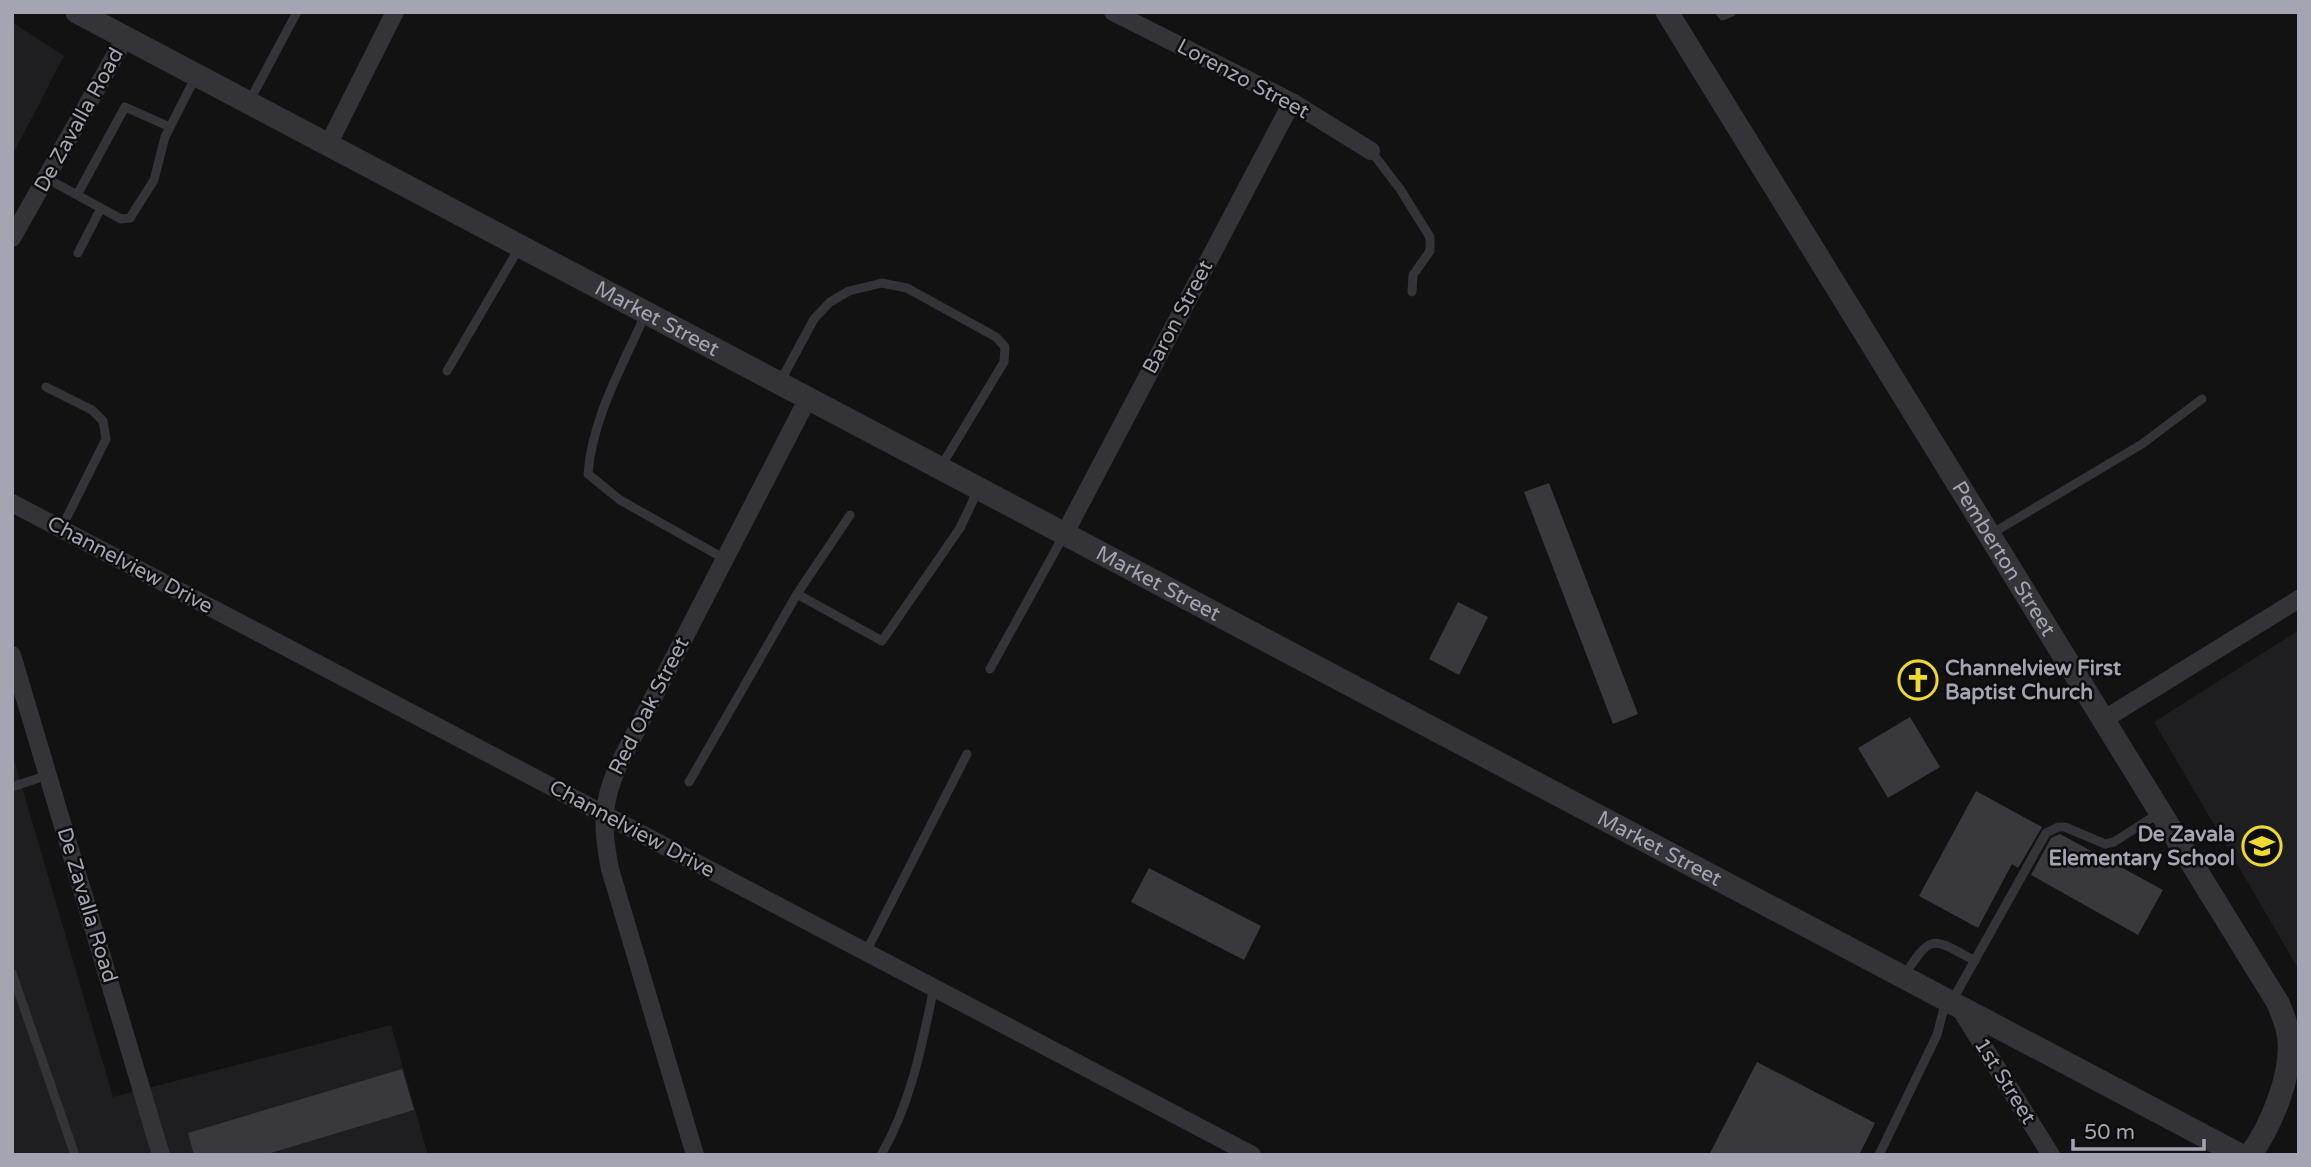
<svg xmlns="http://www.w3.org/2000/svg" width="2311" height="1167" font-family="'Varela Round',sans-serif">
<rect width="100%" height="100%" fill="#121213"/>
<path fill="#1e1e20" d="M12,22L64,56L12,156Z
M2299,630V970L2154,722Z
M12,753L113,1097L391,1025L428,1155H12Z"/>
<path fill="#39393d" d="M1549,483L1638,714L1613,724L1524,492Z
M1458,602L1488,617L1459,675L1429,659Z
M1910,717L1940,767L1888,798L1858,748Z
M1976,791L2042,827L2018,868L2012,864L1978,928L1919,896Z
M2060,834L2163,890L2138,935L2031,875L2051,838Z
M1149,868L1261,926L1244,960L1131,902Z
M1757,1062L1875,1123L1859,1155H1709Z
M402,1069L414,1110L264,1155H194L188,1133Z"/>
<g fill="none" stroke-linecap="round" stroke-linejoin="round">
<path stroke="#333338" stroke-width="9" d="M1720,12L1723,16L1732,12
M249,102L297,12
M1371,151L1400,189L1430,237V251L1413,275L1412,292
M46,178L121,219L130,218L154,180L165,137L196,76
M77,195L125,107L170,127
M78,253L101,208
M645,315C623,365 592,418 588,474L620,500L725,559
M447,371L519,248
M780,382L814,319L830,302L849,291L882,283L907,288L996,337L1005,347L1004,362L940,468
M46,387L92,410L103,421L106,439L61,529
M850,515L797,594L882,641L960,528L978,490
M1991,534L2142,444L2202,399
M990,669L1064,535
M689,782L797,594
M12,787L48,775
M866,952L967,754
M12,973L75,1155
M1903,977C1932,934 1930,936 1975,961
M1952,1001L2046,833L2058,827H2065L2105,844L2114,842L2159,813
M881,1155C911,1104 922,1045 934,987
M1879,1155L1937,1035L1946,1000"/>
<path stroke="#333338" stroke-width="18" d="M1113,12L1292,102L1371,151
M328,145L395,12
M12,238L125,38
M12,503L1252,1155
M1065,533L1292,102
M12,655L161,1155
M2103,720L2299,599
M1959,1007L2051,1155
M695,1155L610,869C602,829 601,804 618,766L808,398"/>
<g stroke="#333338" stroke-width="23">
<path id="s1" d="M77,12L2240,1155"/>
<path id="s2" d="M1667,12L2278,1003C2283,1015 2288,1027 2289,1040C2292,1075 2271,1127 2250,1155"/>
</g>
</g>
<defs>
<g id="church-ring" transform="scale(2.0125)"><circle r="9.5" fill="#0d0d0e" stroke="#edd930" stroke-width="1.5"/><path d="M-1.2-6h2.4v3.5h3.3v2.4h-3.3V6h-2.4V-.1h-3.3v-2.4h3.3Z" fill="#edd930"/></g>
<g id="school-ring" transform="scale(2.0125)"><circle r="9.5" fill="#0d0d0e" stroke="#edd930" stroke-width="1.5"/><path d="M0-5L7-2L0 1L-7-2ZM-4 1L0 2.5L4 1V4Q0 6-4 4Z" fill="#edd930"/></g>
</defs>
<g fill-rule="evenodd">
<use href="#church-ring" x="1918" y="680"/>
<use href="#school-ring" x="2262" y="846"/>
</g>
<g text-anchor="middle" dominant-baseline="central" stroke-width="5" stroke-linejoin="round" paint-order="stroke">
<g font-size="21" fill="#a3a5b3" stroke="#0d0d0e">
<text transform="translate(1243 79) rotate(28)">Lorenzo Street</text>
<text transform="translate(79 120) rotate(-61)">De Zavalla Road</text>
<text transform="translate(1178 317) rotate(-62)">Baron Street</text>
<text stroke="none"><textPath href="#s1" startOffset="656">Market Street</textPath></text>
<text stroke="none"><textPath href="#s2" startOffset="642">Pemberton Street</textPath></text>
<text transform="translate(130 565) rotate(28)">Channelview Drive</text>
<text stroke="none"><textPath href="#s1" startOffset="1223">Market Street</textPath></text>
<text transform="translate(649 706) rotate(-63)">Red Oak Street</text>
<text transform="translate(632 829) rotate(28)">Channelview Drive</text>
<text stroke="none"><textPath href="#s1" startOffset="1790">Market Street</textPath></text>
<text transform="translate(87 905) rotate(73)">De Zavalla Road</text>
<text transform="translate(2005 1081) rotate(58)">1st Street</text>
</g>
<g font-size="21" font-weight="bold" fill="#a3a5b3" stroke="#0d0d0e" text-anchor="start">
<text x="1945" y="668">Channelview First<tspan x="1945" dy="24">Baptist Church</tspan></text>
<text x="2235" y="834" text-anchor="end">De Zavala<tspan x="2235" dy="24">Elementary School</tspan></text>
</g>
</g>
<rect width="2311" height="1167" fill="none" stroke="#a3a5b3" stroke-width="28"/>
<path d="M2073 1139v10h131v-10" fill="none" stroke="#a3a5b3" stroke-width="3.5"/>
<text x="2084" y="1139" font-size="21" fill="#a3a5b3" stroke="#0d0d0e" stroke-width="5" paint-order="stroke">50 m</text>
</svg>
